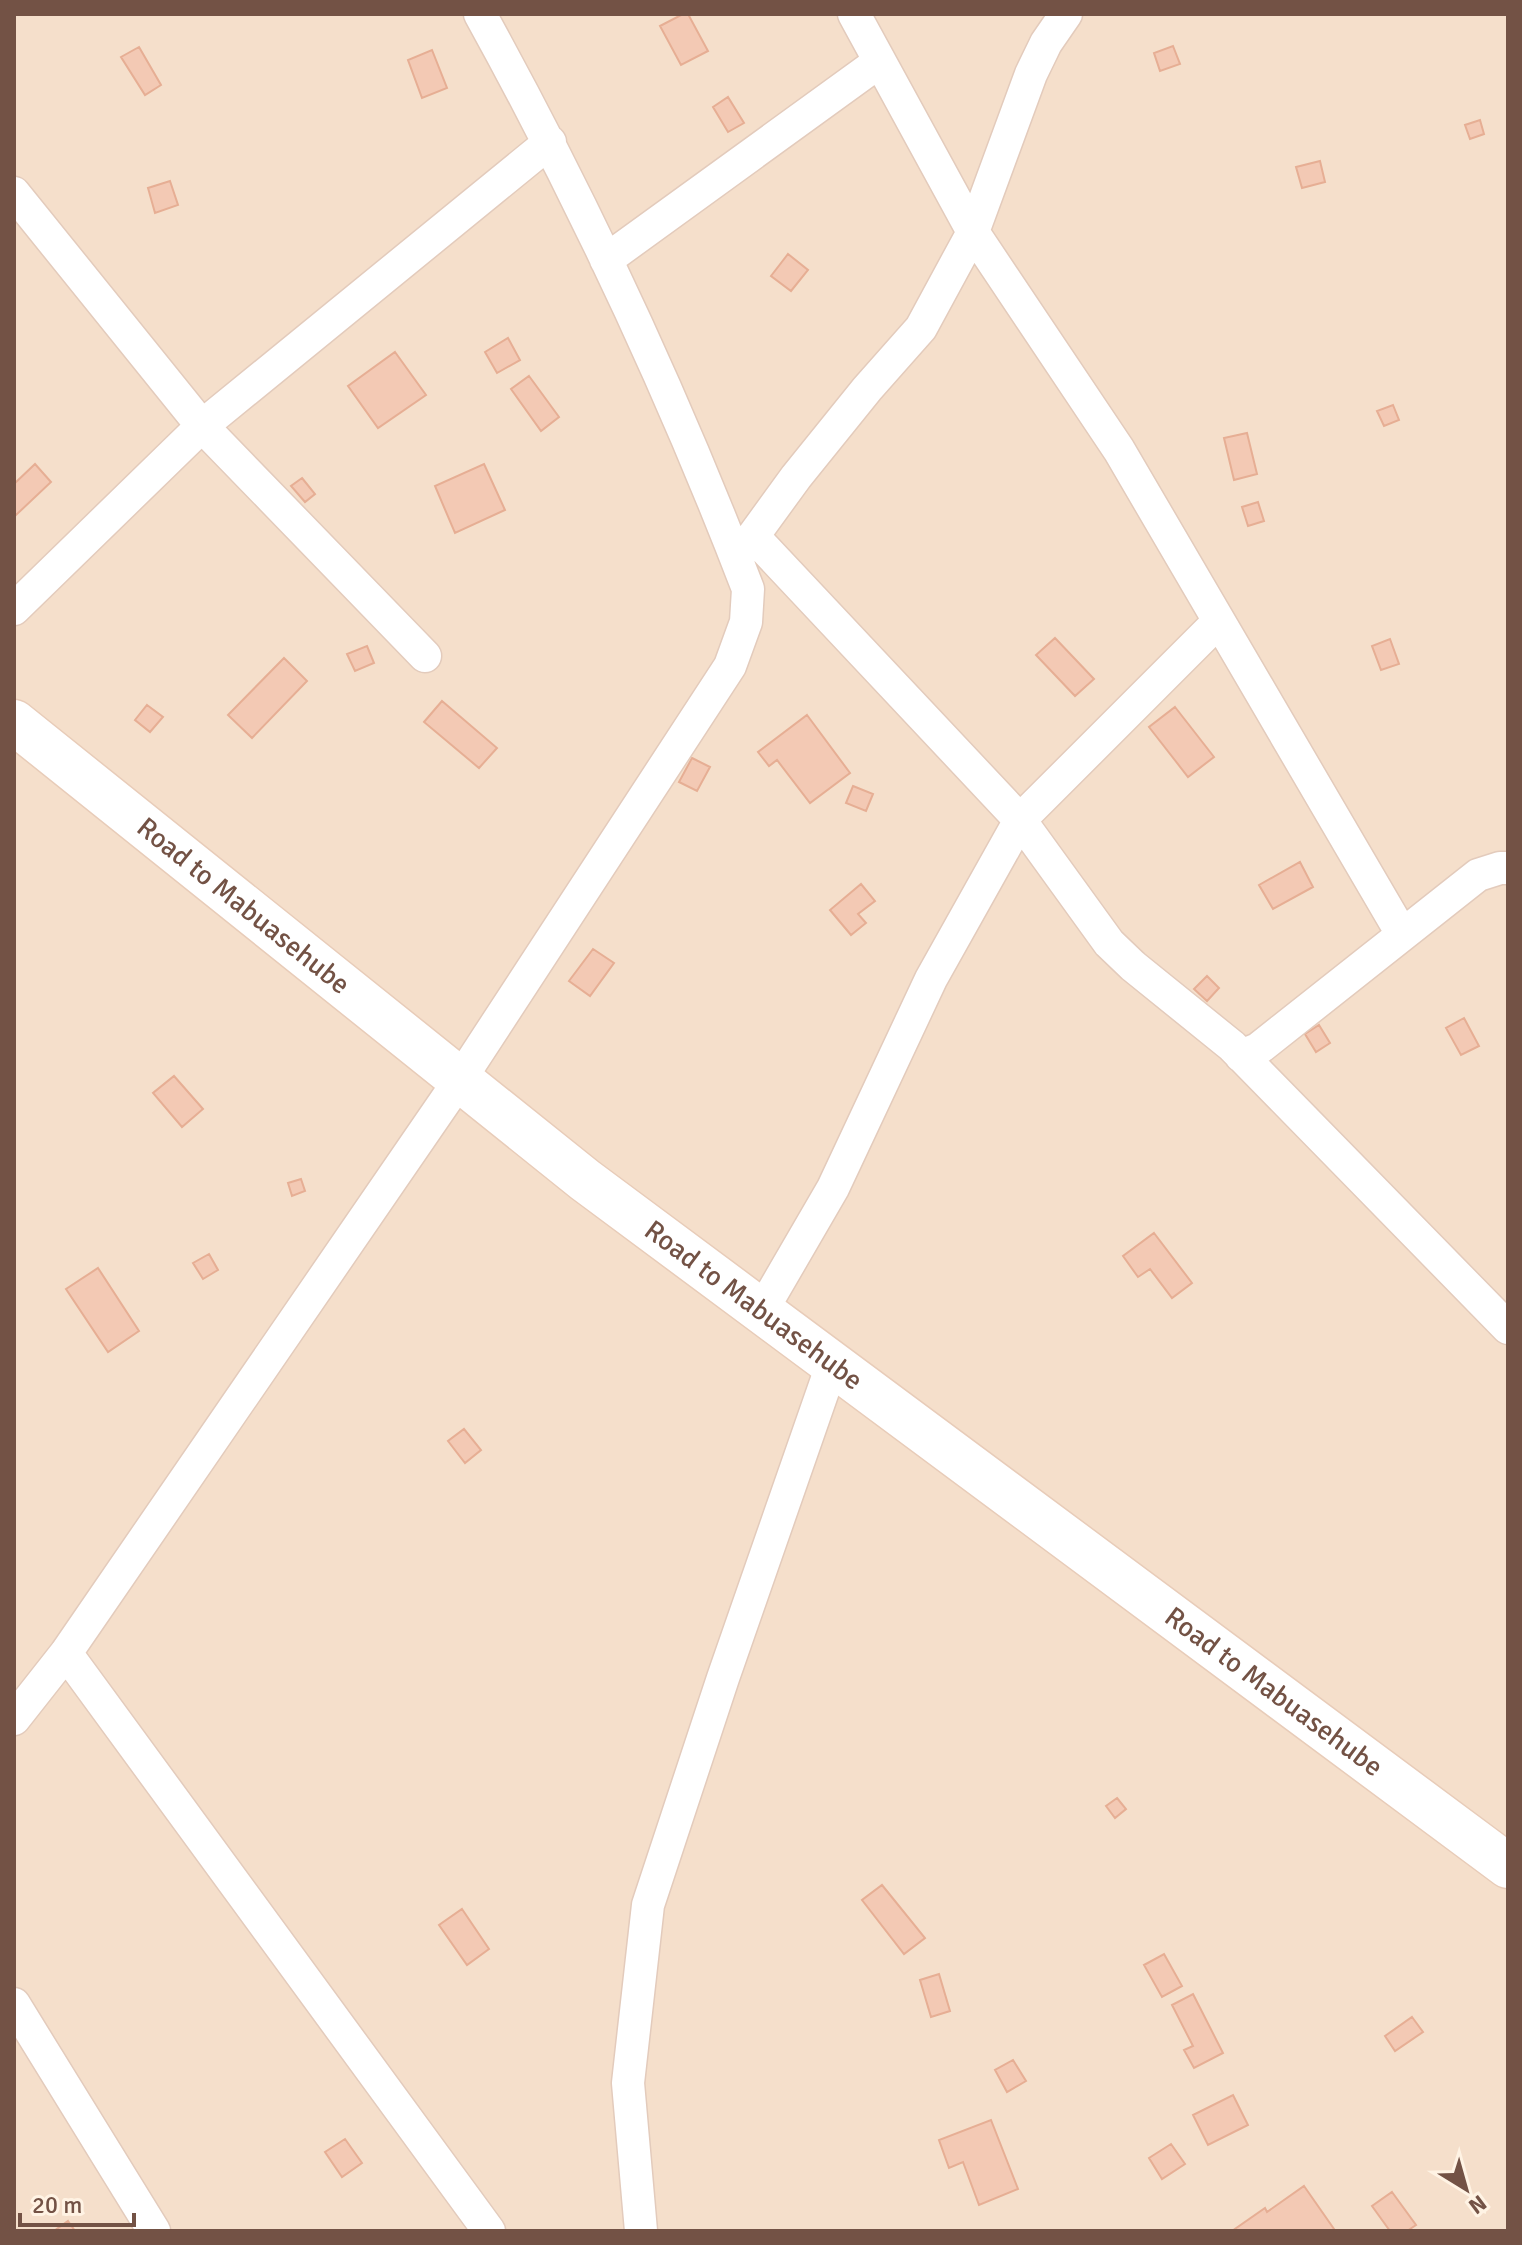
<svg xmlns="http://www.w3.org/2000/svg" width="1522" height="2245" font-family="Signika,sans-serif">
<rect width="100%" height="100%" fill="#fdeedd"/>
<path fill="#f5dfcb" d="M14,14H1508V2231H14Z"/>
<path fill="#f3c9b4" stroke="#e6ae94" stroke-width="2" d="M683,14H688L708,51L681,65L660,26Z
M1173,46L1180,64L1160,71L1154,53Z
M139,47L161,85L145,95L121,57Z
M432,50L447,88L422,98L408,60Z
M728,97L744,123L728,132L713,107Z
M1480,120L1484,134L1470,139L1465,125Z
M1320,161L1325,182L1302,188L1296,167Z
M170,181L178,205L155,213L148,188Z
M788,254L808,270L791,291L771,276Z
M508,338L520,360L497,373L485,352Z
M395,352L426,395L378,428L348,386Z
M529,376L559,417L541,431L511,389Z
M1393,405L1399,420L1384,426L1377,411Z
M1247,433L1257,474L1234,480L1224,438Z
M35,464L51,482L16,515L14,512V484Z
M484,464L505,510L455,533L435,486Z
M302,478L315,494L305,502L291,486Z
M1258,502L1264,521L1248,526L1242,507Z
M1055,638L1094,679L1075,696L1036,655Z
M1390,639L1399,664L1381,670L1372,646Z
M367,646L374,663L355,671L347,654Z
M284,658L307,681L252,738L228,715Z
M442,701L497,748L479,768L424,722Z
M147,705L163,717L150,732L135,720Z
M1175,707L1214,757L1188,777L1149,727Z
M807,715L850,773L810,803L777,760L769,766L758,752Z
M692,758L710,767L697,791L679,782Z
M853,786L873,794L866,811L846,803Z
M1300,862L1313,887L1273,909L1259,885Z
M861,884L875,901L858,914L866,923L851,935L830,910Z
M593,949L614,963L590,996L569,981Z
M1207,976L1219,988L1207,1001L1194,989Z
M1464,1018L1479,1046L1461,1055L1446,1028Z
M1319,1025L1330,1043L1316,1052L1305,1034Z
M174,1076L203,1109L182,1127L153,1093Z
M301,1179L305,1191L292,1196L288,1183Z
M1154,1233L1192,1283L1172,1298L1150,1269L1138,1277L1123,1256Z
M209,1254L218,1270L203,1279L193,1263Z
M98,1268L139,1331L108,1352L66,1289Z
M464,1429L481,1450L465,1463L448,1441Z
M1117,1798L1126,1809L1115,1818L1106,1806Z
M882,1885L925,1938L904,1954L862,1900Z
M462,1909L489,1949L467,1965L439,1925Z
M1164,1954L1182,1986L1162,1997L1144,1965Z
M939,1974L950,2011L931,2017L920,1980Z
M1193,1994L1223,2053L1194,2068L1184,2050L1193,2046L1172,2005Z
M1412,2017L1423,2032L1395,2051L1385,2036Z
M1013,2060L1026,2081L1007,2092L995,2070Z
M1233,2095L1248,2125L1208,2145L1193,2115Z
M991,2120L1018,2189L979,2205L963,2162L949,2168L939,2140Z
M345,2139L362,2163L342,2177L325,2152Z
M1171,2144L1185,2164L1162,2179L1149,2158Z
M1304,2186L1334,2229L1331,2231H1232L1265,2208L1267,2212Z
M1392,2192L1416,2225L1407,2231H1390L1372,2206Z
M68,2221L75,2231H54Z"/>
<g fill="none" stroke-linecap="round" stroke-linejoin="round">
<g stroke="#e3cbbc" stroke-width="35">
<path id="minor" d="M854,14L973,232L1119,450L1402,934
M14,193L202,426L425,656
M606,260L879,62
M753,536L1020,820L1109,943L1133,966L1232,1046L1508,1328
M740,554L796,477L867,389L921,328L973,232L1031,74L1046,43L1066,14
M14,609L202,426L550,142
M1241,1056L1258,1049L1478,875L1500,868H1508
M761,1312L833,1188L931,979L1020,820L1219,621
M66,1653L489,2231
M14,1719L66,1653L459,1081L730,666L746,622L748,589C672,391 582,199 480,14
M14,2004L154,2231
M641,2231L628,2083L648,1905L723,1678L832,1365"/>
</g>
<g stroke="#e8ccb9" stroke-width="47">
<g id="secondary">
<path id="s1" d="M14,722L585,1180L1508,1866"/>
</g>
</g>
<use href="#minor" stroke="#fff" stroke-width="32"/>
<use href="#secondary" stroke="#fff" stroke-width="44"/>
</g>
<g text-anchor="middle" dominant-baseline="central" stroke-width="6" stroke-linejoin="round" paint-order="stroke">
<g font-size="28" fill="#735245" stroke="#fff3e4">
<text stroke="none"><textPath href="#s1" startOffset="294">Road to Mabuasehube</textPath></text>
<text stroke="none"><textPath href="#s1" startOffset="942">Road to Mabuasehube</textPath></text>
<text stroke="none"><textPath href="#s1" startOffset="1590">Road to Mabuasehube</textPath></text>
</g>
</g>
<rect width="1522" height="2245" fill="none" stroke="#735245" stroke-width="32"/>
<g transform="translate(1466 2189) rotate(143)" stroke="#fff3e4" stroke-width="6" paint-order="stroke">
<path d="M0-6L14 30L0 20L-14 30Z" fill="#735245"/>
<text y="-12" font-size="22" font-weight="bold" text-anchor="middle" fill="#735245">N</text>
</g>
<path d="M20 2213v12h114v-12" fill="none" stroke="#735245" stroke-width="4"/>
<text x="32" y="2213" font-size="24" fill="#735245" stroke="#fff3e4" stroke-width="6" paint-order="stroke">20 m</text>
</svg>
